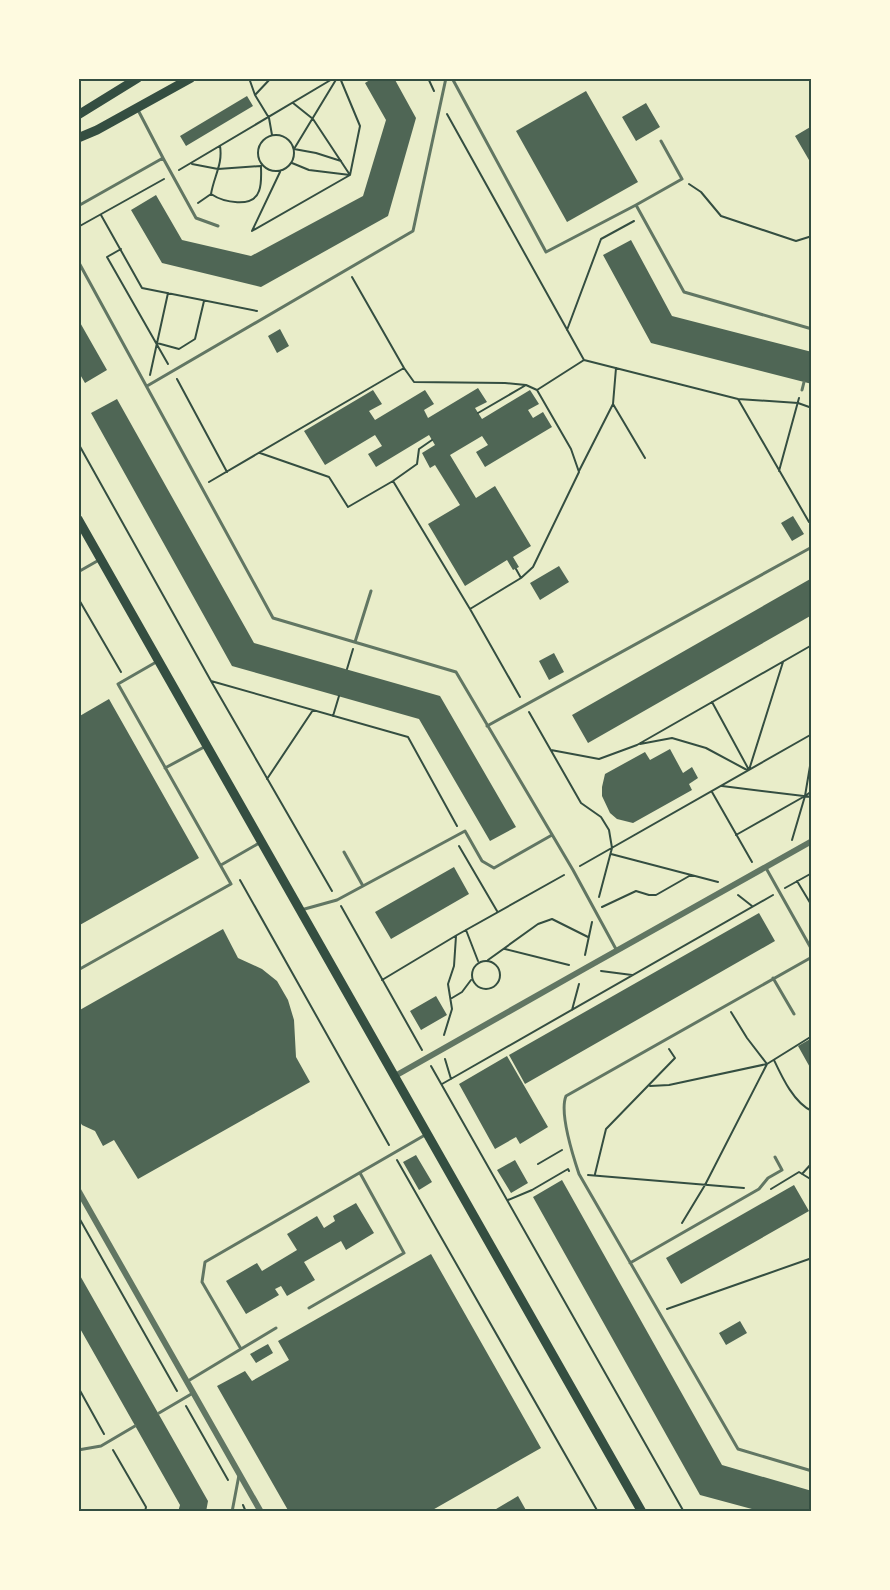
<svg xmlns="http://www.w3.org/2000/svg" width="890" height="1590" font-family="'Sofia Sans Condensed',sans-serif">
<rect width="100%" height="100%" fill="#e9edc9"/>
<path fill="#4f6655" d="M373,78H394L416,118L388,216L261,287L162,263L131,210L156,195L182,240L251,256L363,196L386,120L365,83Z
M586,91L638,182L567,222L516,131Z
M247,96L253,106L186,146L180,136Z
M646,103L660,127L636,141L622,117Z
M812,126V158L809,160L795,136Z
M631,240L672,316L812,352V384L651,343L603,255Z
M78,319L107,370L85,383L78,371Z
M280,329L289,346L277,353L268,336Z
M478,388L487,402L475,408L482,419L530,390L539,404L528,410L533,418L543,412L552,427L485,467L476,452L488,445L482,436L450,455L476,498L495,486L531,546L513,557L519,567L513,570L507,560L465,586L428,524L460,505L435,465L430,468L422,453L435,445L429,435L376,467L368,454L382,446L375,435L325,465L304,431L373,390L382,404L369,411L375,420L425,390L434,404L424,410L428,418Z
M117,399L254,643L440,696L516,827L490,841L419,719L232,666L91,413Z
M793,516L804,534L792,541L781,523Z
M559,566L569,582L540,600L530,583Z
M812,578V615L588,743L572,715Z
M554,653L564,672L549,680L539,661Z
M109,699L199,858L78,926V717Z
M670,749L683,773L692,767L698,778L689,784L692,790L633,823L617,819L610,813L602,796V787L605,774L645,752L650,760Z
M454,867L469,894L391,939L375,912Z
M759,913L775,941L525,1084L509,1055Z
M223,929L238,958L262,969L277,981L288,1000L294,1020L296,1057L310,1082L138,1179L114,1140L103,1146L95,1131L82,1125L78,1119V1011Z
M436,996L447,1015L421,1030L410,1011Z
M812,1038V1071L798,1046Z
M507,1056L548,1127L520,1144L516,1137L495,1149L459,1084Z
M416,1155L432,1182L419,1190L403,1162Z
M515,1160L528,1183L511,1193L497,1170Z
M562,1180L722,1465L812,1491V1512H763L700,1495L533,1197Z
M794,1185L809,1211L681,1284L666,1258Z
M356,1203L374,1233L346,1250L341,1241L304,1262L315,1280L287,1296L281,1286L275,1289L279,1295L246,1314L226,1281L257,1263L262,1271L297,1250L287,1234L317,1216L324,1228L335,1221L333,1216Z
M431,1254L541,1448L429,1512H289L217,1386L245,1371L252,1381L289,1360L278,1341Z
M78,1272L208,1501L206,1512H178L180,1505L78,1325Z
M740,1321L747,1333L726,1345L719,1333Z
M268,1344L273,1353L256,1363L250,1354Z
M518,1496L527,1512H491Z"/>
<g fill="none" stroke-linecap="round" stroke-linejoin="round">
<path stroke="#344e41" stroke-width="2" d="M249,78L255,95L269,118L272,135
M337,78L294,149L316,153L341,161
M428,78L434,91
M255,95L271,78
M447,114L584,360L738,399L809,522L812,523
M258 153a18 18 0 1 1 36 0a18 18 0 1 1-36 0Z
M292,163L309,170L350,175L360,126L340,78
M192,164L218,169L261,166C261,173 262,184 259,191C253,209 223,202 211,194C214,176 223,164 220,146
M179,170L334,78
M280,172L252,231L350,175L313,119L293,103
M689,184L701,192L721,216L796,241L812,236
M198,203L211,194
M101,215L142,288L257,311
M78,227L164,179
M121,249L107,257L168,364
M352,277L404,368
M567,330L601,239L634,221
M157,343L179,349L195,339L204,301
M150,375L168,293
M177,379L227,472
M537,390L584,360
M738,399L798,403L812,408
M613,404L645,458
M478,413L526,385
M78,443L211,681L332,891
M260,453L329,477L348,507L393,481L417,464L419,449L432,440
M579,471L613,404L616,368
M779,471L799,398
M209,482L404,368L414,382L505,383L526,385L537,390L571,449L579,472L533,567L521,578L470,609L393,481
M516,569L521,578
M78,598L121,672
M470,609L520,697
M347,669L353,649
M211,681L408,737L457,826
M712,702L749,770L783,662
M529,712L581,803L601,817L609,830L612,848L599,897
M333,716L339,696
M640,744L672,738L706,748L747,770
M551,750L599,759L637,745L812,645
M267,779L313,710
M722,786L812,797
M712,792L752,862
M736,835L805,796L812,754
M792,840L805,796L812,791
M459,846L497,911
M611,854L718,882
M580,866L812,734
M240,880L389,1145
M797,881L812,906
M785,888L812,873
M738,895L752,906
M341,906L422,1050
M602,907L636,891L649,895H656L691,875
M466,930L478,961
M505,949L569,965
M585,955L592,922
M488,960L538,924L552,919L588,937
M472 975a14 14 0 1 1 28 0a14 14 0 1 1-28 0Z
M601,971L632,975
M382,980L457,935L564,875
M452,998L462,992L471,980
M572,1010L579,984
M731,1012L747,1038L767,1064
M444,1035L452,1009L448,984L454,966L456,936
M445,1059L451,1079
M774,1060C782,1077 794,1103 812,1111
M431,1066L684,1512
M442,1084L773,895
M650,1086L669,1085L767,1064L812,1036
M397,1160L598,1512
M538,1164L562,1150
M595,1174L606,1129L675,1058L669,1049
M802,1174L812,1163
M588,1175L744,1188
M771,1189L799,1172L812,1180
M508,1200L532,1190L568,1169L569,1171
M78,1216L177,1391
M682,1223L705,1185L767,1064
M667,1309L812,1258
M78,1387L104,1434
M186,1406L228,1480
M113,1450L146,1507L145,1512
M243,1505L246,1512"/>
<path stroke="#617663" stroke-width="3" d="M452,78L546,252L636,205L684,292L812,329
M163,158L196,218L218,226
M636,205L682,179L661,141
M78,206L163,158L138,110
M78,261L273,618L456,672L573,870L617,951
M811,352L812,349
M147,386L413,231L446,78
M802,390L804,382
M78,572L99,560
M355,642L371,591
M487,726L812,547
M165,768L206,746
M344,852L363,886
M221,865L261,842
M766,868L812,950
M301,910L337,900L465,831L482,861L494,868L552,835
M812,957L566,1096C559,1113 573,1156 579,1174L738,1449L812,1471
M78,970L231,884L118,684L158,661
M773,978L794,1014
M630,1263L759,1189L768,1178L782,1170L775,1157
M309,1308L404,1253L360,1173
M241,1349L276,1328
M188,1381L241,1349L202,1282L205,1262L425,1135
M159,1413L193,1393
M78,1450L101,1446L135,1426
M232,1512L239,1475"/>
<path stroke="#617663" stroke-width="6" d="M395,1076L584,969L812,841
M78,1190L261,1512"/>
<path stroke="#344e41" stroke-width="9" d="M78,115L138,78
M78,138L97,130L191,78
M78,519L642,1512"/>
</g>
<rect width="890" height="1590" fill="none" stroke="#fefae0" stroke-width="159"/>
<rect x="80" y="80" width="730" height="1430" fill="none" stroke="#344e41" stroke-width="2"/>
</svg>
